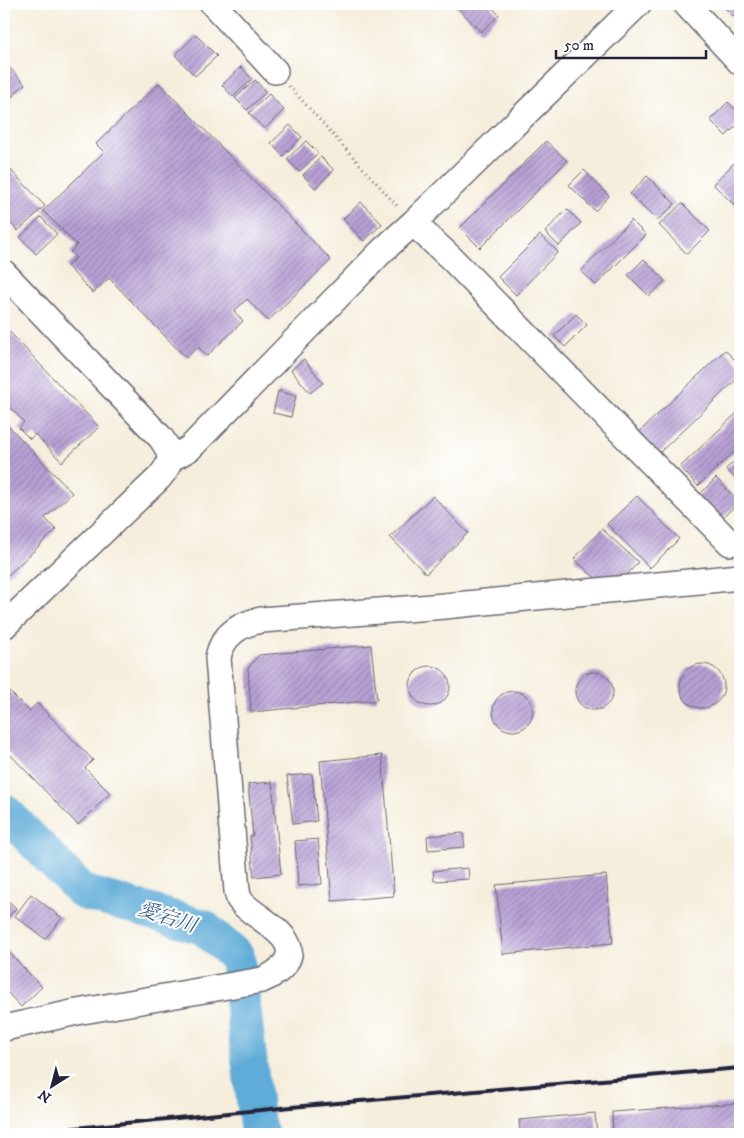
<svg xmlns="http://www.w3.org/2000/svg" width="744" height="1138" font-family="'IM FELL DW Pica','Noto Serif JP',serif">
<defs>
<pattern id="building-hatch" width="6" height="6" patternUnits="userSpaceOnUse" patternTransform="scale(1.25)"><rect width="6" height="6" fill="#b8a0d5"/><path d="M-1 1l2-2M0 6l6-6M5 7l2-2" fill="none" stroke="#9582ae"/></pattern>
</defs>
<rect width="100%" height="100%" fill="#fff"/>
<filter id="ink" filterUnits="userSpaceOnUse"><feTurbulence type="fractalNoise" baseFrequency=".02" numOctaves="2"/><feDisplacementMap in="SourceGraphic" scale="10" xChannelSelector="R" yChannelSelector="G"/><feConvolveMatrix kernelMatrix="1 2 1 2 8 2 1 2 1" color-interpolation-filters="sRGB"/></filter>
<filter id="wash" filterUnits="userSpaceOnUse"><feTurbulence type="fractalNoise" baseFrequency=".0096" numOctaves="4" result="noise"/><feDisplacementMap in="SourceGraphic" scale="20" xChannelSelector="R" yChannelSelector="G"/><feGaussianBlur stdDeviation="1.12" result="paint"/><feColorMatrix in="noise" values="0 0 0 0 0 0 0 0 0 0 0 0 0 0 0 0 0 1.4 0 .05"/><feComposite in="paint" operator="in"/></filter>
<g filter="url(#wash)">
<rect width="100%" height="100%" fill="#f5eedc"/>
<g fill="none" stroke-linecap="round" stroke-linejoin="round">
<path stroke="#5facd8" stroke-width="36" d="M4,811L83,892L203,927L237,957L257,1125L261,1134"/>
</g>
<g id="blocks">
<path fill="url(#building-hatch)" d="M454,4H489L499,15L481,32Z
M721,4H739L740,9L733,16Z
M196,35L217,56L195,76L175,55Z
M4,62L25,84L4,104Z
M241,67L252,79L233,97L222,85Z
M255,80L266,92L247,110L235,98Z
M159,83L331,260L268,321L247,299L234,311L243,321L207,356L198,347L186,358L109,278L93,293L67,266L76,258L70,252L77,245L43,211L104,152L96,144Z
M269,94L284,110L264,129L249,113Z
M728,102L740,114V122L726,136L710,120Z
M290,125L302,137L283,156L271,143Z
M306,141L318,153L299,172L287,159Z
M546,141L567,161L480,248L460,228Z
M321,157L334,170L315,188L303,175Z
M740,157V205L737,208L713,184Z
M8,167L45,206L18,231L4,216V171Z
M584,170L609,196L595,211L569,185Z
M647,176L675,204L657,221L630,194Z
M361,202L382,224L364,241L343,219Z
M682,203L710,231L687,254L659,225Z
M567,209L581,223L559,246L545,232Z
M41,217L57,234L36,254L20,237Z
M631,220L646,235L596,285L581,271Z
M540,235L558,252L516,295L498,277Z
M644,259L665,281L649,296L628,275Z
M576,314L587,325L565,347L554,336Z
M4,326L99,427L62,462L35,434L30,439L19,428L24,422L4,401Z
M725,350L740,365V376L658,454L638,433Z
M304,359L323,383L310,393L291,370Z
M278,391L296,396L291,417L273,413Z
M740,410V446L698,486L680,467Z
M4,421L72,493L45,518L56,530L4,579Z
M740,456V484L726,469Z
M716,478L739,502L719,521L697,497Z
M433,496L468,533L426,574L390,537Z
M637,496L679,539L650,568L607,524Z
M602,529L638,562L621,582L602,584L574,559Z
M371,645L377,700L251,712L248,668L259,655Z
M680 686a22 22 0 1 1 44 0a22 22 0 1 1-44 0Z
M410 686a20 20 0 1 1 40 0a20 20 0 1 1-40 0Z
M575 691a19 19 0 1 1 38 0a19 19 0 1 1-38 0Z
M5,687L29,711L37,703L93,760L85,768L110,793L78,825L4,748V689Z
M493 711a20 20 0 1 1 40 0a20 20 0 1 1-40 0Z
M382,755L394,896L332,901L320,761Z
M312,774L317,821L293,824L287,776Z
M272,782L281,874L254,877L250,836H253L248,784Z
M463,833L465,847L428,850L427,836Z
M318,839L322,884L298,886L295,841Z
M468,868L469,879L434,881L433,871Z
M606,875L613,943L503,954L496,885Z
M31,894L62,918L45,939L15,916Z
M4,897L16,908L4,922Z
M4,947L42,987L21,1007L4,989Z
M740,1103V1134H613L612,1112Z
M595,1113L597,1134H495V1133L520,1131L519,1120Z"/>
</g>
</g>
<g filter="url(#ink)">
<use href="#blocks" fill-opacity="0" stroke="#6c6973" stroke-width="1"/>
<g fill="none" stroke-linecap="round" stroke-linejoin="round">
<g stroke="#6c6973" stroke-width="28">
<path id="minor" d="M213,4L275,71
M686,4L740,62
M413,223L451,258L730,543
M4,273L161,438C173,455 173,462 159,478L4,626
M170,456H176L190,448L382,251L413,223L638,4
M4,1028L77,1012L262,980C279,973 300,957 283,937C272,924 256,916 244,905L239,899L237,891L218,658C222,635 240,624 261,620L445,606L740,577"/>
</g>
<path stroke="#6c6973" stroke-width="3" stroke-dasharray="1 4" stroke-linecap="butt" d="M289,86L399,208"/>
<use href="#minor" stroke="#fff" stroke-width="25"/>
<path stroke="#22223b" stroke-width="4" d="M13,1134L291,1107L740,1068"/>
</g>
</g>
<g text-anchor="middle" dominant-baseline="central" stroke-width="4" stroke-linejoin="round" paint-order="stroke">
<g font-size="20" font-style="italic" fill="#3d6082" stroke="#fff">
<text transform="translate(167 918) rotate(18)">愛宕川</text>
</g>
</g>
<rect width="744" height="1138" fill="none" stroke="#fff" stroke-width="20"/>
<g transform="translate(52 1086) rotate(216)" stroke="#ffffff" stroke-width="4" paint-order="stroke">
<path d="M0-4L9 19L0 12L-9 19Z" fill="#22223b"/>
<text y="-8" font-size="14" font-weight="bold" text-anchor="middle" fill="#22223b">N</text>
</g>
<path d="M556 50v8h150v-8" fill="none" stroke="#22223b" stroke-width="2.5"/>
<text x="564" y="50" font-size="15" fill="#22223b" stroke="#ffffff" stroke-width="4" paint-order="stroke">50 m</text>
</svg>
